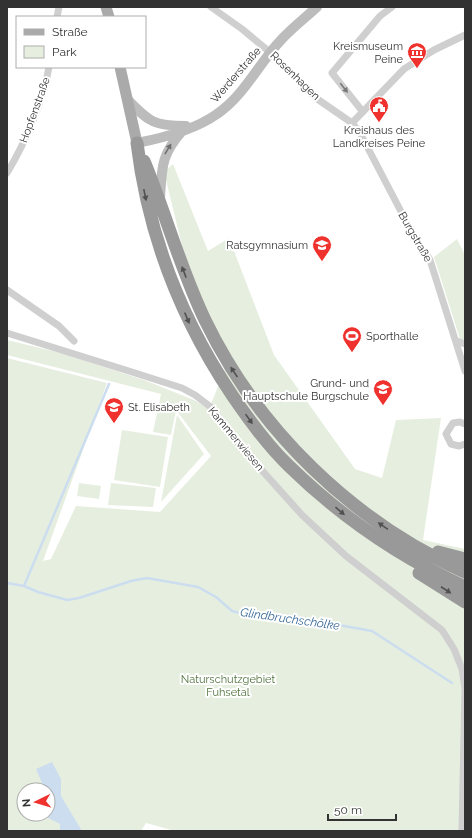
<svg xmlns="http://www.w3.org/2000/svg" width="472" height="838" font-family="Raleway,sans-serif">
<rect width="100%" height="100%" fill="#fff"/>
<path fill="#e6efdf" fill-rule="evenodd" d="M173,164L208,251L229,238L274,355L355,469L382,478L396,420L441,418L423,540L465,549V831H175L146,823L141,831H7V358L107,383L43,561L51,559L76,506L160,512L211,456L176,410L171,435L153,432L161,394L7,355V340L61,353L144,380L194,400L209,409L229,359L190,278L164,172ZM24,790H48V814H24Z
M457,239L465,255V340L460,339L434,257Z
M177,415L204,454L161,502Z
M122,430L168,437L160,487L114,480Z
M79,483L101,486L99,499L77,496Z
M111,483L156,488L153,507L108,505Z"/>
<path fill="#cbddef" d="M52,762L61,779V796L82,831H60V824L42,815L48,814V790H45L36,769Z"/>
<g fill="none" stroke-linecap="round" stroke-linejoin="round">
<path stroke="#cbddef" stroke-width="2.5" d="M7,583L24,586L38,592L67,600L79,598L131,581L147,578L198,587L216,597L232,611L248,615L288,616L372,631L452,683
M24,586L109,384"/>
<path stroke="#cfcfcf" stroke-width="7" d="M211,7L242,29L271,53L313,96L352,123L359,131L419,246L426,253L430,260L465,371
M57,17L59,7
M363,112L332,73L380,16L392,7
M352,123L404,69L434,50L465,35
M7,173C25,143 43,102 49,67
M7,290L59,326L74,341
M7,333L132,372L182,388L195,395L212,408L242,448L302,515L346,556L442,630L454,649L462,669L465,688L462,831
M457,341L465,344
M465,424L460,422L453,423L446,434L451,444L459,446L465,444"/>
<path stroke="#bcbcbc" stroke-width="10" d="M127,99C149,122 154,126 186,126
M137,143C163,138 196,129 217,114C244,96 259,63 281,40C292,28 305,18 317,7
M160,198C162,166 161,155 183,130"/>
<path stroke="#aaa" stroke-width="11" d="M106,7L109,17
M120,67L137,143"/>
<path stroke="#999" stroke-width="13" d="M137,143C148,234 181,319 232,395C249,420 267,445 289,466C340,516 400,557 465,587
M144,161C166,214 180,268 205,320C258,430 353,522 465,572
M438,552L465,559
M419,573L465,602"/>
</g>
<defs><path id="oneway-solid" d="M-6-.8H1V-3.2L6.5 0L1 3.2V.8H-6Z"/></defs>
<use fill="#797979" href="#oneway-solid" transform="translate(344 88) rotate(52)"/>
<use fill="#707070" href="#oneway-solid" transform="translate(168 149) rotate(-59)"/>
<g fill="#515151">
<use href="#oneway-solid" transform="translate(145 195) rotate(78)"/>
<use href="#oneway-solid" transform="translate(184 272) rotate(-111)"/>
<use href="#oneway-solid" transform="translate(187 318) rotate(67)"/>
<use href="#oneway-solid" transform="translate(234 372) rotate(-124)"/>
<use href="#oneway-solid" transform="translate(249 419) rotate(55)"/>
<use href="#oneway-solid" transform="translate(340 511) rotate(40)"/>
<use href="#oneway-solid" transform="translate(383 526) rotate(-145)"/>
<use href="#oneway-solid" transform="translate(446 590) rotate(33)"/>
</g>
<defs>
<g id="museum-pin" transform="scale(1)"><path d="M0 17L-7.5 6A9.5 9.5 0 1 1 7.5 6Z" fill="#ef322d" stroke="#fff"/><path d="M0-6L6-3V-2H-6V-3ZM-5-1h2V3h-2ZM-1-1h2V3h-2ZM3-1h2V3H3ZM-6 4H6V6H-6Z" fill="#fff"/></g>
<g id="civic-pin" transform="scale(1)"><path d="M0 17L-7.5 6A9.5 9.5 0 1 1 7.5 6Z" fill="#ef322d" stroke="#fff"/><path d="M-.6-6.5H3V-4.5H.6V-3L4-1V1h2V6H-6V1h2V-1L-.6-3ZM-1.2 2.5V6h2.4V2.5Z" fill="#fff"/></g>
<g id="school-pin" transform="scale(1)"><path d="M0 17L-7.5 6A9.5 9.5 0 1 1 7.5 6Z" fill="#ef322d" stroke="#fff"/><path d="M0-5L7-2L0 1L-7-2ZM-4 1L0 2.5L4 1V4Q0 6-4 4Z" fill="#fff"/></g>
<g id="stadium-pin" transform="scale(1)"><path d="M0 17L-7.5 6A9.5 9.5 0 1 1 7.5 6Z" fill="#ef322d" stroke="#fff"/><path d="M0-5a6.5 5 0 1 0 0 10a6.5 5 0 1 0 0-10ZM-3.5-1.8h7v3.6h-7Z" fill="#fff"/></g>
</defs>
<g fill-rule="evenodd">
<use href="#museum-pin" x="417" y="52"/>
<use href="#civic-pin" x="379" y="106"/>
<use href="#school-pin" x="322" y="245"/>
<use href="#stadium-pin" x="352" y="336"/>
<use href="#school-pin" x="383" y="389"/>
<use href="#school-pin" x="114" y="407"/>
</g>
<g text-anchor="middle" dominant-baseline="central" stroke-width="4" stroke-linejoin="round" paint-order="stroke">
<g font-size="11" fill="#323232" stroke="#fff" text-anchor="end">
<text x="403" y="46">Kreismuseum<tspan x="403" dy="13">Peine</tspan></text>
<text x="379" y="130" text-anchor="middle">Kreishaus des<tspan x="379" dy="13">Landkreises Peine</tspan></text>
<text x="308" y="245">Ratsgymnasium</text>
<text x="366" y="336" text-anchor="start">Sporthalle</text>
<text x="369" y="383">Grund- und<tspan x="369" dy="13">Hauptschule Burgschule</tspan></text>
<text x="128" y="407" text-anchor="start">St. Elisabeth</text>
</g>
<g font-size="11" fill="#323232" stroke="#fff">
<text transform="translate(236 75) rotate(-49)">Werderstraße</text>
<text transform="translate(295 76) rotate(44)">Rosenhagen</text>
<text transform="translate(35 110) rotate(-70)">Hopfenstraße</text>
<text transform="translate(415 237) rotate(60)">Burgstraße</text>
<text transform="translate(236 439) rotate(50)">Kammerwiesen</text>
</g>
<g font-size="11" fill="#4f713b" stroke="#fff">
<text x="228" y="679">Naturschutzgebiet<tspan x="228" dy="13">Fuhsetal</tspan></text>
</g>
<g font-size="12" font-style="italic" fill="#396b9a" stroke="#fff">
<text transform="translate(290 619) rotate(8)">Glindbruchschölke</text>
</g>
</g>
<rect width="472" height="838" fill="none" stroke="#323232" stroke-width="16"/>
<rect x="16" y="16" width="130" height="52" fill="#ffffff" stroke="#adadad"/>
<rect x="24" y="29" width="20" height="6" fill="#aaaaaa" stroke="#adadad"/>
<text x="52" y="36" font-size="12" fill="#323232">Straße</text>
<rect x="24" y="46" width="20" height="12" fill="#e6efdf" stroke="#adadad"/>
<text x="52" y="56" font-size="12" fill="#323232">Park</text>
<g transform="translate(36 802) rotate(265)"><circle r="19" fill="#ffffff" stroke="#adadad"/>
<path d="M0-3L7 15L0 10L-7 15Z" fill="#ef322d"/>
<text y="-6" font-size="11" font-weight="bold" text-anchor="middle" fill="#323232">N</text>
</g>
<path d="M328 814v6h68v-6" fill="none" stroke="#323232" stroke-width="2"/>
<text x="334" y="814" font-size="12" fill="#323232" stroke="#ffffff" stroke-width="3" paint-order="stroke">50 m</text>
</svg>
